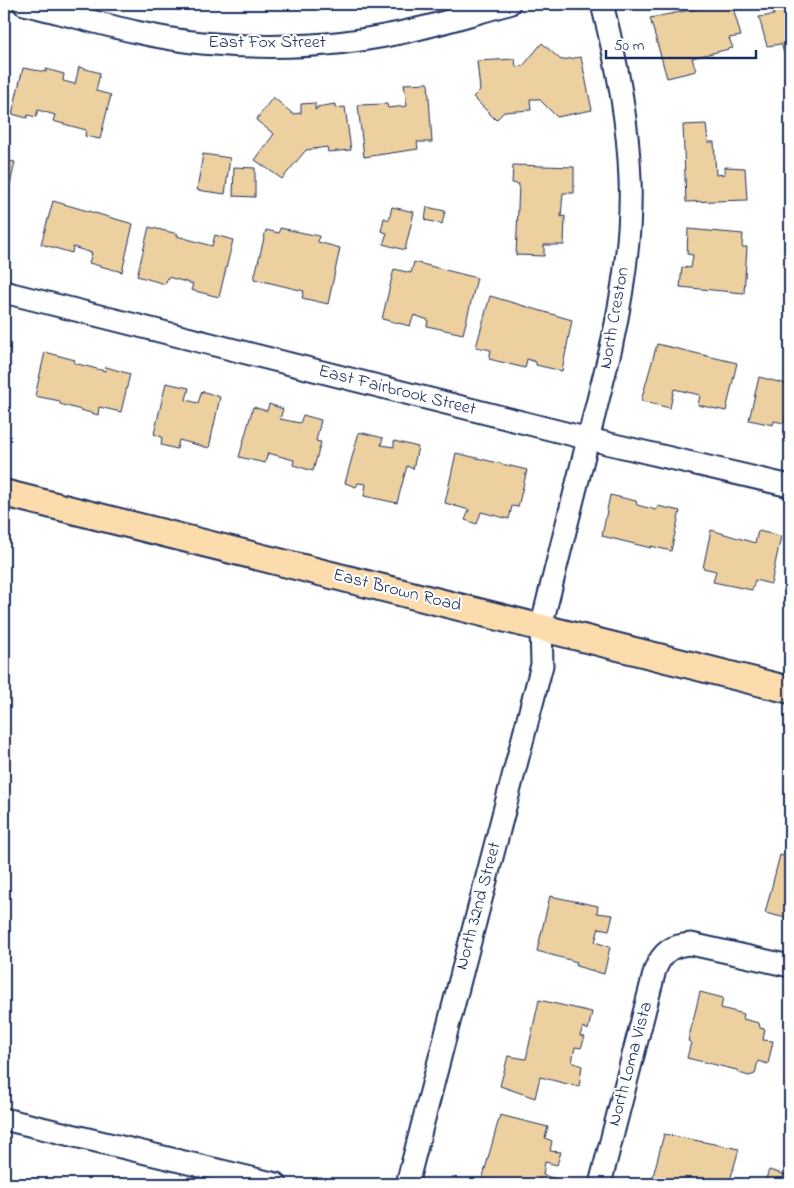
<svg xmlns="http://www.w3.org/2000/svg" width="794" height="1188" font-family="'Indie Flower',sans-serif">
<rect width="100%" height="100%" fill="#fff"/>
<filter id="ink" filterUnits="userSpaceOnUse"><feTurbulence type="fractalNoise" baseFrequency=".02" numOctaves="2"/><feDisplacementMap in="SourceGraphic" scale="10" xChannelSelector="R" yChannelSelector="G"/><feConvolveMatrix kernelMatrix="1 2 1 2 8 2 1 2 1" color-interpolation-filters="sRGB"/></filter>
<g filter="url(#ink)">
<path fill="#edd0a0" stroke="#1b2f5e" d="M720,4H732L741,36L729,38L733,48L692,58L696,71L667,78L650,18Z
M771,4H790V55L785,56L781,44L767,46L759,17L774,15Z
M542,43L561,60L581,57L592,110L557,117L539,99H530L531,110L504,112L496,120L473,97L480,90L477,61L515,59L516,67L523,66Z
M79,67L100,73L96,91L111,95L100,139L85,136L86,130L53,121L55,115L38,110L36,117L28,115L27,118L12,114L23,68L46,72V69L64,74L63,81L75,84Z
M428,83L432,142H417L418,149L364,157L358,105L387,104L388,108L407,106L404,84Z
M273,97L293,114L301,113V104L315,103V110L317,109V107L335,104V108L345,107L351,150L328,152L327,147L306,150L282,179L255,160L274,134L256,120Z
M706,124L708,142H714L716,175L725,174V167L745,168L747,200L686,202L683,125Z
M203,154L230,158L225,194L197,190Z
M4,160L15,162L4,213Z
M513,165L574,167V193H563L561,217L565,216L564,245H544V256L516,255L519,184L512,183Z
M234,167L255,168V197L233,196Z
M53,201L133,224L122,272L89,263L92,253L73,247L72,253L41,244Z
M392,207L414,212L405,250L383,244L387,233L381,231L384,218L389,220Z
M427,207L445,211L442,224L425,220Z
M149,227L178,234L177,236L212,246L215,235L233,240L219,297L191,290L193,284L168,277L165,284L137,276Z
M280,228L319,236L318,242L340,248L328,304L302,298L304,291L254,279L266,230L279,233Z
M688,229L743,234L742,247H747L744,293L680,287L682,267L691,268L693,255L687,254Z
M414,262L477,278L463,334L427,326L428,320L414,315L410,326L382,319L394,269L411,273Z
M490,296L572,320L562,371L536,365V362L527,359L525,368L489,359L491,350L476,347Z
M657,344L737,363L726,411L698,405L700,395L674,389L670,408L641,401Z
M4,346L10,348L4,375Z
M45,352L75,360L74,363L105,371L106,367L130,374L121,412L99,407L98,415L60,404V401L35,396Z
M759,377L790,385V415L787,414L784,423L774,421L773,425L749,420Z
M166,383L189,388L186,400L198,403L202,391L220,397L209,448L179,440L177,449L161,445L162,437L154,434Z
M269,404L283,409L280,419L300,423L303,415L321,420L316,441L321,442L313,471L293,465L294,460L268,453L265,463L239,457L253,407L267,411Z
M359,432L383,438L381,445L394,447V441L418,447L413,469L407,466L397,503L364,496L366,484L358,483L356,487L345,483Z
M456,453L527,470L518,507L512,506L509,519L481,512L477,524L465,520L469,510L445,503Z
M610,495L636,501L637,505L656,510L658,506L680,511L671,551L651,546V548L602,536Z
M711,530L755,543L758,531L781,536L771,584L755,580L752,590L713,582L716,571L703,568Z
M780,855L790,858V919L765,913Z
M550,896L598,906L597,913L613,915L609,930L599,928L595,942L610,947L604,974L576,966L577,962L537,951Z
M700,992L723,998L721,1008L744,1014L743,1019L759,1023L760,1028L765,1029L763,1040L773,1041L768,1064L758,1061L755,1074L749,1076L739,1073L737,1070L687,1058L691,1042L688,1041Z
M539,1000L592,1012L588,1030L583,1027L580,1036L585,1037L581,1048L575,1047L572,1062L582,1066L579,1087L540,1077L535,1098L500,1086L508,1056L526,1059Z
M500,1115L548,1127L545,1138L552,1141L550,1151L561,1152L557,1165L545,1162L543,1175L557,1179L555,1184H471L472,1179L482,1180Z
M664,1134L739,1149L729,1184H682L674,1182L673,1184H651Z
M789,1166H790V1184H764L769,1170L786,1175Z"/>
<g fill="none" stroke-linecap="round" stroke-linejoin="round">
<g stroke="#1b2f5e" stroke-width="25">
<path id="minor" d="M24,4C83,18 142,37 202,43C273,50 348,46 417,29C448,22 478,12 509,4
M4,292L589,439L790,486
M4,1119L276,1184
M407,1184L542,665L541,627L611,348C623,293 632,236 630,179C628,119 617,62 602,4
M600,1184L655,970C662,952 672,945 691,944L790,966"/>
</g>
<g stroke="#1b2f5e" stroke-width="30">
<path id="major" d="M4,493L790,690"/>
</g>
<use href="#minor" stroke="#fff" stroke-width="21"/>
<use href="#major" stroke="#fcdcac" stroke-width="26"/>
</g>
</g>
<g text-anchor="middle" dominant-baseline="central" stroke-width="4" stroke-linejoin="round" paint-order="stroke">
<g font-size="18" fill="#1b2f5e" stroke="#fff">
<text x="267" y="43">East Fox Street</text>
<text transform="translate(615 318) rotate(-80)">North Creston</text>
<text transform="translate(397 391) rotate(14)">East Fairbrook Street</text>
<text transform="translate(397 591) rotate(14)">East Brown Road</text>
<text transform="translate(479 906) rotate(-75)">North 32nd Street</text>
<text transform="translate(631 1064) rotate(-75)">North Loma Vista</text>
</g>
</g>
<rect width="794" height="1188" fill="none" stroke="#fff" stroke-width="20"/>
<rect x="10" y="10" width="774" height="1168" fill="none" stroke="#1b2f5e" stroke-width="2" filter="url(#ink)"/>
<path d="M606 50v8h150v-8" fill="none" stroke="#1b2f5e" stroke-width="2.5"/>
<text x="614" y="50" font-size="15" fill="#1b2f5e" stroke="#ffffff" stroke-width="4" paint-order="stroke">50 m</text>
</svg>
